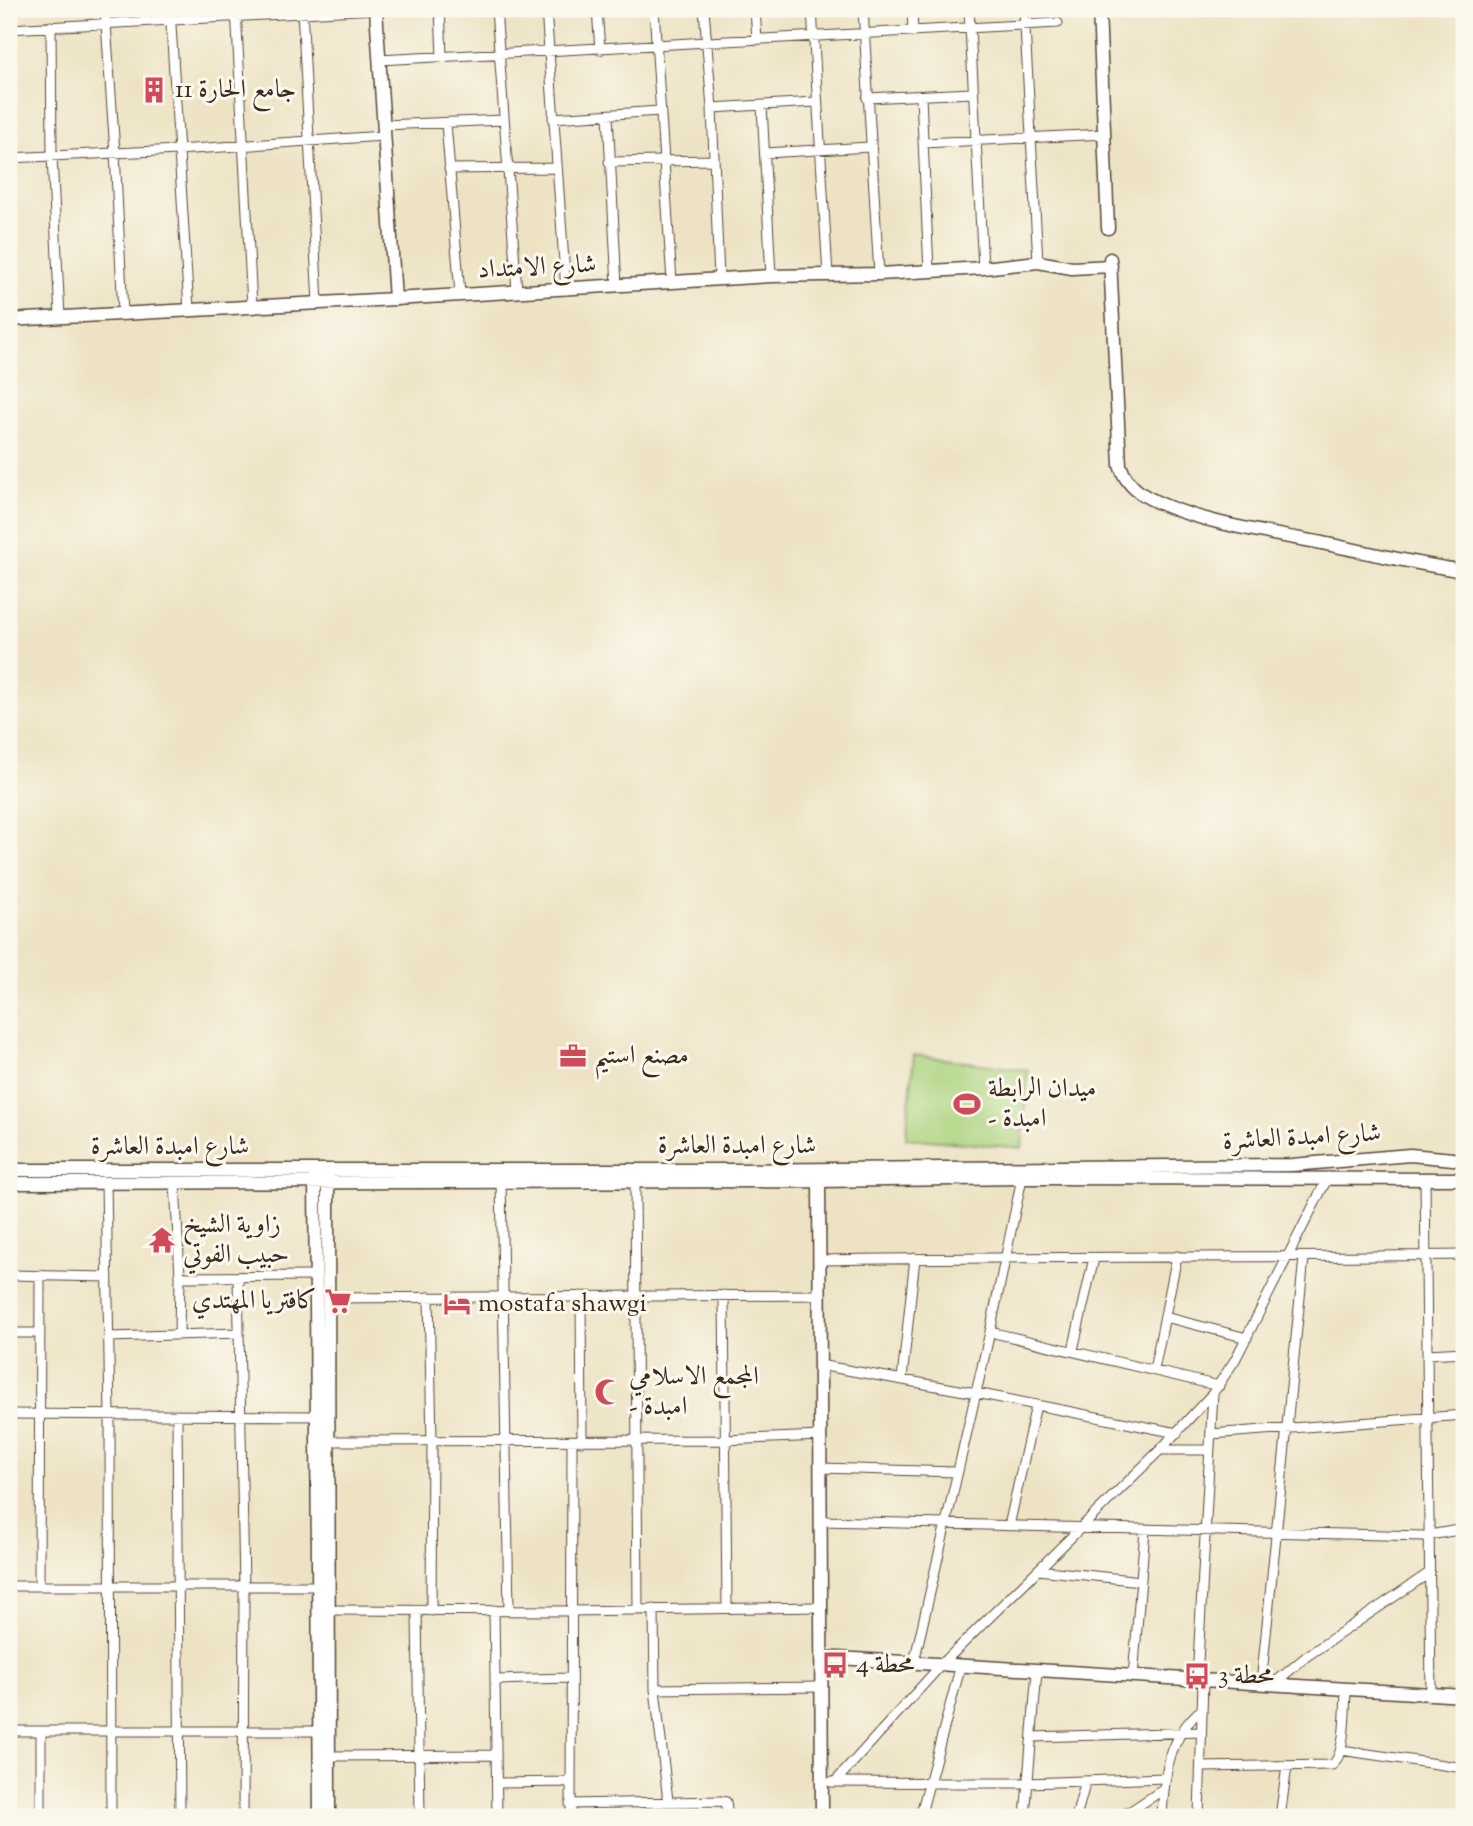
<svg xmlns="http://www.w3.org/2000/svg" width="1473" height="1826" font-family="'Sorts Mill Goudy',Amiri,serif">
<rect width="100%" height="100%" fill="#fbf7ec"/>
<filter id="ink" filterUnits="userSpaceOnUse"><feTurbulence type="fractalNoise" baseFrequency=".0143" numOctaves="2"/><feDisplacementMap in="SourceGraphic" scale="14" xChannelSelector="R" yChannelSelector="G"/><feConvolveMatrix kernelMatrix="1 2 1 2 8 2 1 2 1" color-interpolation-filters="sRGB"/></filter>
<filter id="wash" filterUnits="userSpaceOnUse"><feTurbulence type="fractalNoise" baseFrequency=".00686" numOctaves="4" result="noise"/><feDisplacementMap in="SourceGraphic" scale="28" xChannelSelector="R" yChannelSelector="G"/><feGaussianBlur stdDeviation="1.57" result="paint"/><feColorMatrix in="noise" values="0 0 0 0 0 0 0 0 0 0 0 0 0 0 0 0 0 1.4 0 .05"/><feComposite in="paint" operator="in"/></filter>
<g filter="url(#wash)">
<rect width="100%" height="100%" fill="#ede3c4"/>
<path fill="#aad37e" stroke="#727e4e" stroke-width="2" d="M914,1055L1028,1070L1022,1148L906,1138Z"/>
</g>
<g filter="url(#ink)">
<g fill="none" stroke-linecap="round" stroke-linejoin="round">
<g stroke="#564637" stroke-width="11">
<path id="street" d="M105,9L115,152L123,313
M170,9L189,310
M236,9L252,306
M302,9L318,303
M440,9L442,56
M496,9L517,291
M546,9L566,290
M597,9L600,50
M654,9L672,282
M704,9L712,108L719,279
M755,9L757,40
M812,9L828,275
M863,9L879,274
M912,9L913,32
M969,9L983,268
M1024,9L1038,262
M51,26L52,156L60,317
M9,29L376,9
M379,60L1058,23
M921,96L929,271
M867,98L972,93
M762,106L771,276
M712,108L816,102
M608,115L617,286
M553,118L660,111
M446,123L460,294
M383,125L504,120
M923,143L1105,134
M765,153L870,147
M9,158L178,150L383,136
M609,162L714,160
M449,169L556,168
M1425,1179L1431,1694
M501,1181L509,1610
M635,1181L638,1609
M106,1182L110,1416L111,1817
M175,1182L180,1277L179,1334
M819,1260C1034,1256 1249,1258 1464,1255
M9,1275L108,1277
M180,1277L315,1276
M238,1277L244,1587L243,1817
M724,1295L727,1608
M581,1296L582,1441
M429,1297L432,1442L431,1611
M328,1298L819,1295
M1165,1317L1247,1338
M990,1332L1219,1386
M9,1333H40
M109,1337L239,1333
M1073,1350L1094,1258
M1428,1354L1464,1352
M819,1365L976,1393L1177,1433
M1154,1370L1177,1256
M902,1379L915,1258
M9,1414L317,1416
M177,1416L180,1817
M1211,1434L1464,1415
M327,1441L725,1440L821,1436
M1160,1450H1210
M821,1468L957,1472
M821,1521L1424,1536L1464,1529
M1009,1526L1036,1405
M1038,1570L1141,1581
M9,1586H318
M39,1586L40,1275
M654,1609L655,1689L668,1801
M326,1610L572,1611L821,1607
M494,1610L497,1817
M417,1611L420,1817
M914,1662L990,1332L1022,1178
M1133,1677L1145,1530
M495,1680L570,1678
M1197,1680L1213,1393
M1261,1684L1304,1258
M1272,1685L1307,1656L1429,1573
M655,1689L822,1687
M9,1731H320
M41,1731V1817
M1032,1737L1201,1732
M1341,1750L1464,1768
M330,1756L496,1755
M1201,1767L1332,1765C1346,1755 1345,1707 1346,1689
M831,1782L1028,1783L1165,1778
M835,1782L942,1664L1160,1450L1213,1393L1235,1360L1328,1177
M497,1783L570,1782
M570,1804L721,1801L726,1802L728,1817
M571,1817L572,1441
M920,1817L961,1665
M1025,1817L1037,1671
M1076,1817L1086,1781
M1116,1817L1129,1812L1164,1789
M1162,1817C1164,1776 1168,1737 1202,1709
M1199,1817L1203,1681
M1280,1817L1287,1766
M1462,1817L1464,1804"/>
</g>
<g stroke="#564637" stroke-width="15">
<path id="secondary" d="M376,9L395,299
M1099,9L1108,228
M1110,259L1120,465C1124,478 1131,487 1142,494C1184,520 1268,533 1317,542C1366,552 1415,564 1464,571
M9,320L395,299L771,276L879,274L983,268L1038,262L1072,268L1111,266
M9,1170H732L1292,1165L1410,1155L1464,1160
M315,1175L320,1817
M819,1176L822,1817
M328,1177L329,1817
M9,1183L819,1181L1022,1178L1464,1179
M822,1657L1464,1696"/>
</g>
<use href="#street" stroke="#fff" stroke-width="9"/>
<use href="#secondary" stroke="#fff" stroke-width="12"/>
</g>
</g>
<defs>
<g id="building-bare" transform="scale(2.1)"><path d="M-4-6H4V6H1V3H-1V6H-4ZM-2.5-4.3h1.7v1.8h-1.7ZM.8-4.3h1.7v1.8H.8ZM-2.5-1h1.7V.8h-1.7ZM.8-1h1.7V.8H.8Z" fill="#d1495b" stroke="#fbf7ec" stroke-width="2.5" paint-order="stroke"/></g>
<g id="office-bare" transform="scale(2.1)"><path d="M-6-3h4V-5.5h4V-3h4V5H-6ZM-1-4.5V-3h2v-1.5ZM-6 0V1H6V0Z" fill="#d1495b" stroke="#fbf7ec" stroke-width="2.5" paint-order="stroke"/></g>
<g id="stadium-bare" transform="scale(2.1)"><path d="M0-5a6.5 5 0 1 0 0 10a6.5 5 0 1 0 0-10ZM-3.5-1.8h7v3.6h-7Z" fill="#d1495b" stroke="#fbf7ec" stroke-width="2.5" paint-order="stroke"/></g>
<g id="temple-bare" transform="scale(2.1)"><path d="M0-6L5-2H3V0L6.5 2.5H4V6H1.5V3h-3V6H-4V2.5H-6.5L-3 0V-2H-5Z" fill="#d1495b" stroke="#fbf7ec" stroke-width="2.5" paint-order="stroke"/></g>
<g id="supermarket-bare" transform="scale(2.1)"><path d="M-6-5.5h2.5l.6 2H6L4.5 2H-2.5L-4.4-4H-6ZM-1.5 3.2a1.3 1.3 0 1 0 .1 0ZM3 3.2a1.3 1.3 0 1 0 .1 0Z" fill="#d1495b" stroke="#fbf7ec" stroke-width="2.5" paint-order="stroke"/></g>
<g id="hotel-bare" transform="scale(2.1)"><path d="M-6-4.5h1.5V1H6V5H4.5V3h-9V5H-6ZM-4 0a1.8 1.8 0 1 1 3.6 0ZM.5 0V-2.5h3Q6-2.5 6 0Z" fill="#d1495b" stroke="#fbf7ec" stroke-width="2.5" paint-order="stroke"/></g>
<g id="mosque-bare" transform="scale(2.1)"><path d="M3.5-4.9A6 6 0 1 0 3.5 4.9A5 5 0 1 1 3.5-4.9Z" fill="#d1495b" stroke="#fbf7ec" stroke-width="2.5" paint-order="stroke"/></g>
<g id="bus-bare" transform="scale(2.1)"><path d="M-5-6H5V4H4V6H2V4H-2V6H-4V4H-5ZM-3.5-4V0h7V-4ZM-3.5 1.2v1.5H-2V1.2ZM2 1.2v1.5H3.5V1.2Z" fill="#d1495b" stroke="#fbf7ec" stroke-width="2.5" paint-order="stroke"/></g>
</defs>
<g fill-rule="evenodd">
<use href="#building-bare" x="154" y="90"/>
<use href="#office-bare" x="573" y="1056"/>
<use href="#stadium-bare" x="967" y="1104"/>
<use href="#temple-bare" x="162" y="1240"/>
<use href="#supermarket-bare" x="338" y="1301"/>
<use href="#hotel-bare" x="457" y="1304"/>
<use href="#mosque-bare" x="608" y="1392"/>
<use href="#bus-bare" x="835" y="1665"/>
<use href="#bus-bare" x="1197" y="1676"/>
</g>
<g text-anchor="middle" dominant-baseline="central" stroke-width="6" stroke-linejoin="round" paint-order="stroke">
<g font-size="26" fill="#3b2a1e" stroke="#fbf7ec" text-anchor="start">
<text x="175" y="90">جامع الحارة 11</text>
<text x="594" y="1056">مصنع استيم</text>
<text x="988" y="1089">ميدان الرابطة<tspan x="988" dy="30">- امبدة</tspan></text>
<text x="183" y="1225">زاوية الشيخ<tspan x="183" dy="30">حبيب الفوتي</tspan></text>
<text x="317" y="1301" text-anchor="end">كافتريا المهتدي</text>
<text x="478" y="1304">mostafa shawgi</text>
<text x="629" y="1377">المجمع الاسلامي<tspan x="629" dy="30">- امبدة</tspan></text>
<text x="856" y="1665">محطة 4</text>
<text x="1218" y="1676">محطة 3</text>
</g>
<g font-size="26" fill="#3b2a1e" stroke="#fbf7ec">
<text transform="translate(537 268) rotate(-3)">شارع الامتداد</text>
<text transform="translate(1302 1138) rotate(-3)">شارع امبدة العاشرة</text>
<text x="737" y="1146">شارع امبدة العاشرة</text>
<text x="170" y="1147">شارع امبدة العاشرة</text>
</g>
</g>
<rect width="1473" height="1826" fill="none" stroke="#fbf7ec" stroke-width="35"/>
</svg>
